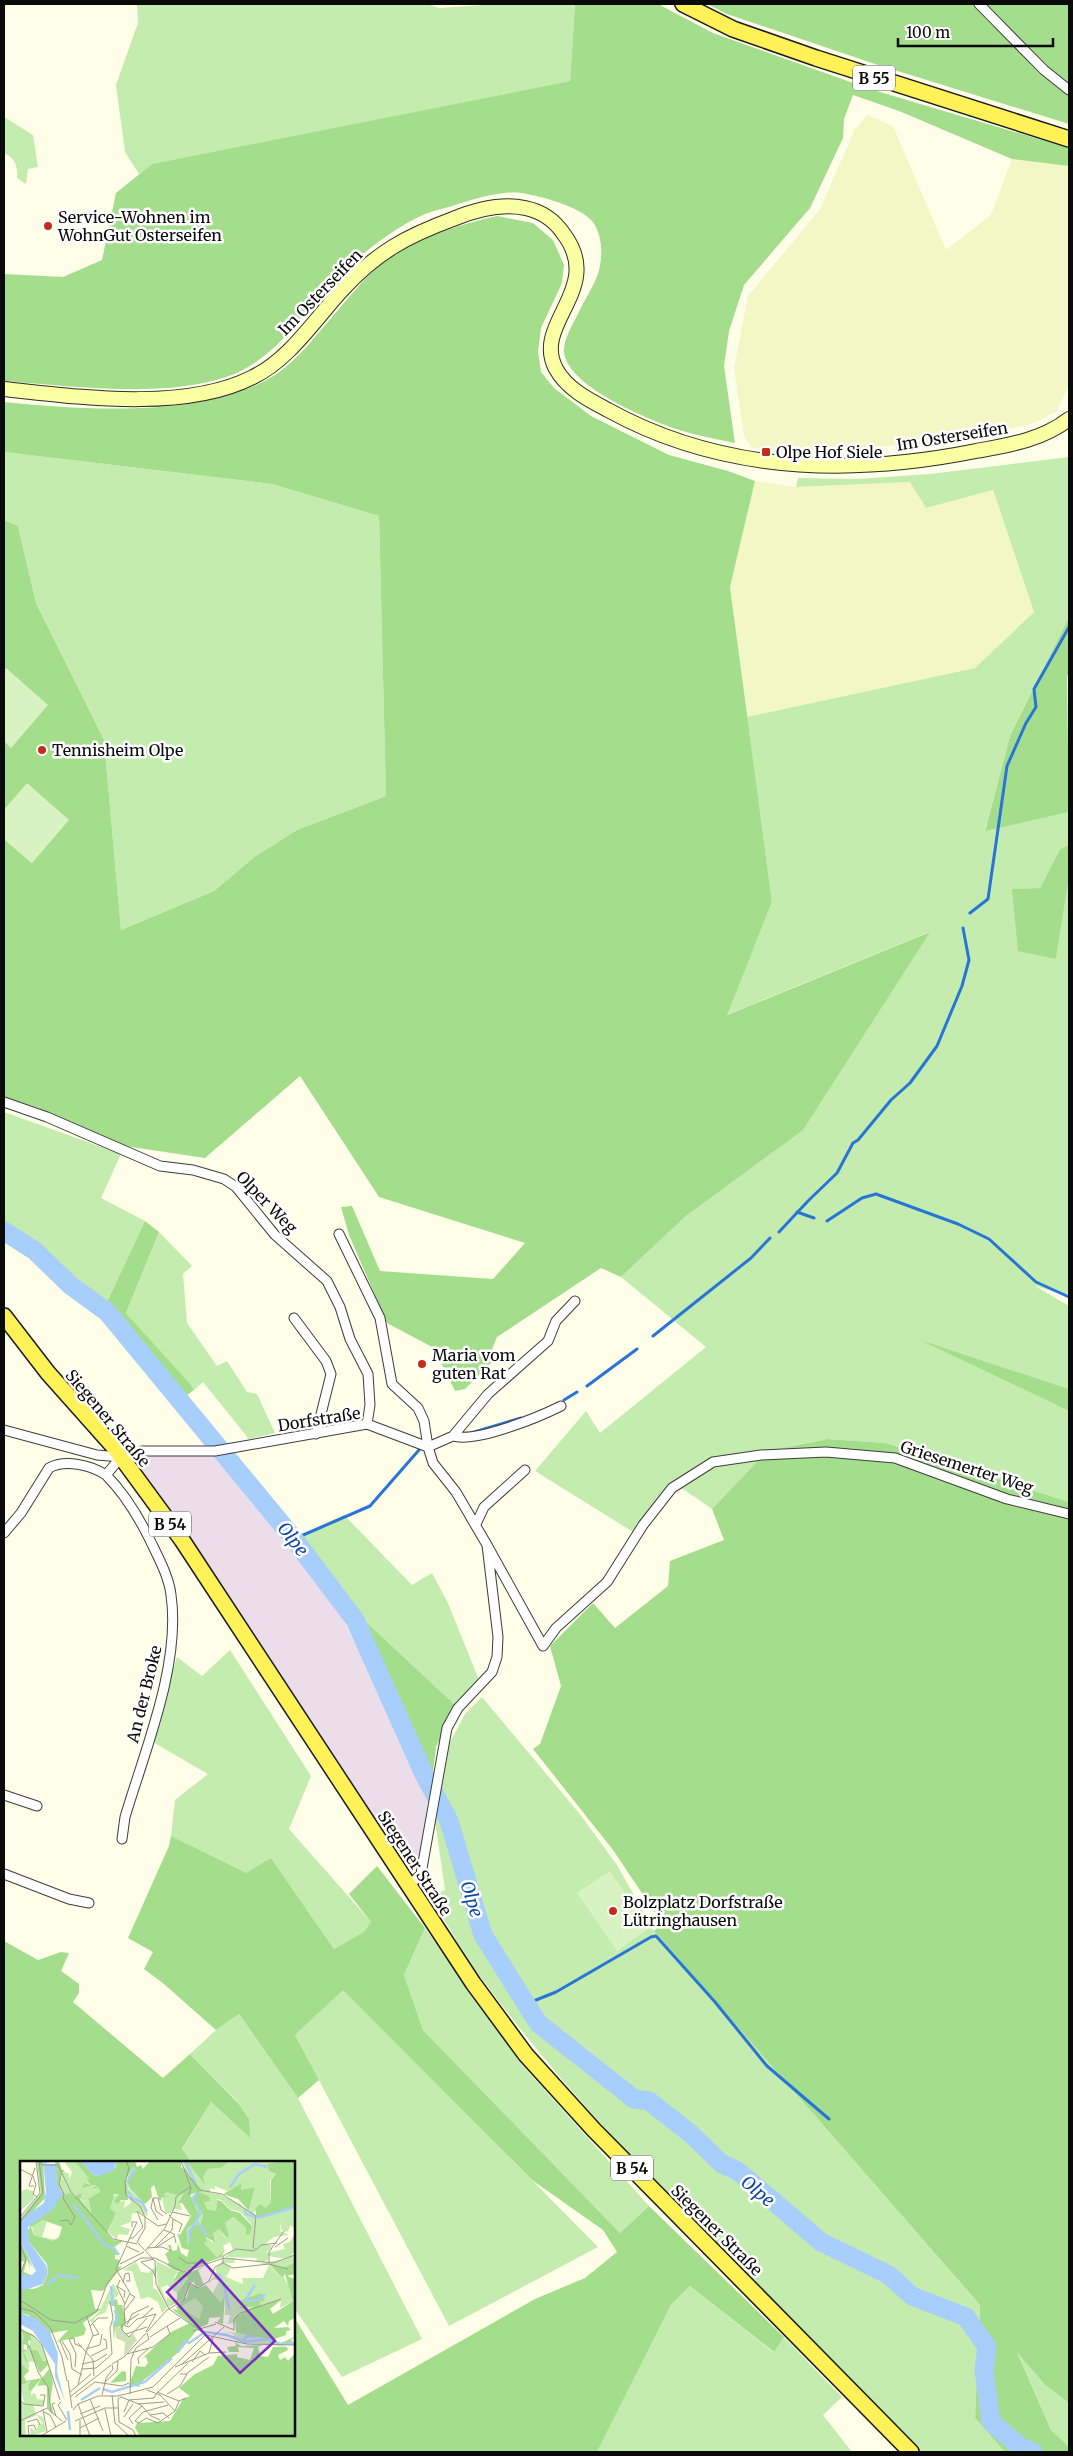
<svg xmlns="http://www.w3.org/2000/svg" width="1073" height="2456" font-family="Merriweather,serif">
<rect width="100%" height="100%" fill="#fffee8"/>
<path fill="#ebddea" d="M150,1454L219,1456L290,1543L344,1621L429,1792L420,1863L402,1862L135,1463L140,1457Z"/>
<path fill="#f3f7c6" d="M868,115L893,126L946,250L991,215L1012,159L1069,166V385L1056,412L1031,424L954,441L836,450L752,448L744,436L734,368L748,296L820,209L855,129Z
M755,481L796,487L911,482L926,508L993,490L1034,612L975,668L747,717L730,587Z"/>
<path fill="#c4ecaf" d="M137,4H428L439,8L500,4H575L570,81L153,164L139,174L125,152L116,85L138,23Z
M4,117L33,135L38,167L28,169L26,184L17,178C18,166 15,158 4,153Z
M4,452L272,484L379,516L386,796L297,830L253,858L214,891L121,930L104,740L36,603L18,526L4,520Z
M1069,457V617L1010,736L985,830L1069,812V845L1060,849L1040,888L1012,889L1056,959L1069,878V1296L1035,1286L1069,1306V1389L925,1342L1069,1411V1502L886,1443L828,1439L767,1451L712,1509L683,1489L672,1488L638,1535L535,1471L586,1411L600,1433L706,1347L621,1277L687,1215L929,932L726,1015L772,902L747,717L975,668L1034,612L993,490L926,508L910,482L796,487L798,478L857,479L930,474Z
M4,1112L121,1154L101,1198L145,1221L106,1304L73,1283L40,1247L4,1226Z
M159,1232L192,1266L183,1274L187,1323L217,1366L227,1361L247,1392L257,1394L275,1433L249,1439L203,1382L194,1390L126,1313Z
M344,1515L412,1585L432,1573L448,1603L479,1680L455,1705L361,1617L296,1539L304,1533Z
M230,1650L311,1776L289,1829L371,1922L365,1932L334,1949L271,1858L246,1874L171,1836L175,1800L208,1774L151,1741L177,1657L202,1676Z
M482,1697L579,1813L617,1865L654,1931L980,2305L975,2418L1005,2452H922C778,2302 616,2158 491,1991C468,1962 450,1928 429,1896L445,1890L435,1821L446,1750L465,1714Z
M425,1928L523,2066L649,2206L620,2233L423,2030L404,1975Z
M343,1989L598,2247L449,2326L295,2035Z
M239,2014L298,2098L422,2339L342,2377L294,2308V2162H191L182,2150L211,2102L249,2137L237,2101L190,2054L216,2030Z
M690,2286L773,2352L784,2337L842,2397L823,2415L852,2452H597L671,2305Z
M1016,2349L1045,2385L1069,2403V2447L1051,2430Z"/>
<path fill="#a4de8d" d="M575,4H658L713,33L870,89L1069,148V166L1012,159L899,111L853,95L844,119L843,138L810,208L744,285L729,331L724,366L735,443C715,439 695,435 676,429C647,419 567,386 564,352C563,340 573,324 578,314C584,301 593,287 598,274C603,258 603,234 592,221C580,207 544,197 527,194C506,189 479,198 458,204C447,208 435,210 425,214C391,229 357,257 332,283C300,317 275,359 229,376C164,399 72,386 4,381V274L63,277L102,260L116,193L152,164L570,81Z
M707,4H1069V124L875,64L727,14Z
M497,216L533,223L553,240L564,265L562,283L541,328L538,352L541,372L554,388L591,416L669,455L728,471L755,481L730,587L772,902L727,1015L930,932L803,1130L687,1215L621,1277L601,1268L497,1337L492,1349L494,1360L465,1389L455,1391L434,1348L387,1323L349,1235L341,1207L352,1206L380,1271L493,1279L525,1243L379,1197L300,1076L205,1158L125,1146L36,1107L4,1097V839L32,863L27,784L4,810V741L11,747L6,669L4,671V520L18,526L36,603L104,740L121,930L214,891L253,858L297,830L386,796L379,516L272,484L4,452V402C83,410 206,419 275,375C298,360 315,336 333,316C352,294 372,267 398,252C429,234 462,224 497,216Z
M1069,617V672L1067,677L1069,812L985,831L1010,736Z
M1069,845V878L1056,959L1018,951L1012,889L1040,888L1060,849Z
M145,1221L159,1232L126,1313L190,1384L194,1390L183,1398L106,1304Z
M920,1340L1069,1389V1411Z
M828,1439L886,1443L1069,1502V2403L1045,2385L1017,2352L1051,2430L1069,2447V2452H1005L975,2418L980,2305L654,1931L662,1923L613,1850L533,1749L540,1744L561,1686L550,1646L593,1603L615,1628L668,1586L670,1561L724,1540L712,1509L767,1451Z
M317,1564L361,1617L455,1705L436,1747L432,1781L357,1621Z
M171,1836L246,1873L271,1858L334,1949L364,1932L371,1922L349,1894L377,1866L425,1928L404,1975L423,2030L620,2233L649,2206L784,2337L774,2352L690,2286L671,2305L597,2452H4V1941L38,1960L61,1952L69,1953L61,1971L79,1984V1993L73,2002L163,2078L190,2054L237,2102L249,2119L250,2138L211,2102L182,2149L191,2162H21V2435H294V2317L348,2405L535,2299L585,2278L617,2252L603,2230L532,2180L343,1990L295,2035L319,2080L298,2098L239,2014L216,2030L164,1984L144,1969L153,1952L128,1938L169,1846Z"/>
<path fill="#d9f2c1" d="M6,668L48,705L11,748L4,741V671Z
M27,783L69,820L32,863L4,839V810Z
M610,1871L649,1928L617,1951L577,1893Z"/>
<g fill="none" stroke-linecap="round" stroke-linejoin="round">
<path stroke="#2975d7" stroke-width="3" d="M970,913L988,899L1007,766L1026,723L1036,707L1034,689L1069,627
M797,1212L814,1218
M827,1221L862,1198L876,1194L958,1224L989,1239L1036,1282L1069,1297
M779,1232L808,1201L837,1173L853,1143L858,1140L891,1100L910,1083L937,1046L962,986L969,960L963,928
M653,1336L751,1258L770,1238
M587,1386L637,1349
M564,1400L577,1392
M471,1433L521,1418
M294,1539L370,1506L419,1450
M526,2004L556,1992L651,1937L656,1936L715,2002L767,2066L829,2119"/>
<path stroke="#a8cefb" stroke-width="19" d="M4,1231L35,1251L70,1285L107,1312L294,1539L355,1620L424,1774L449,1821L483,1935L538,2023L634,2099L649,2101L691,2134L722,2164L736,2170L751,2182L821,2242L889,2275L912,2296L966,2317L987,2347L984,2370L991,2422L1022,2448L1033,2452"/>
<g stroke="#3d3d3d" stroke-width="11">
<path id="street" d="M979,4L1044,70L1069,90
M4,1102L47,1117L160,1166L193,1170L224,1179L236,1187L275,1235L327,1281L340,1307L350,1339L368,1374L370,1405L367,1424
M339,1234L380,1318L392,1384L418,1408L424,1421L428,1447L433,1463L456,1492L487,1545L498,1637L497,1657L492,1672L458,1708L447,1728L421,1874L409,1886
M294,1318L326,1361L331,1374L316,1434
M4,1430L97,1455L121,1457L142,1451H215L367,1424L428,1447
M453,1436C476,1443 539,1417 561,1406
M428,1447L453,1436L488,1394L548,1341L556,1321L575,1301
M121,1457L106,1475C123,1492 138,1516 149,1538C157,1555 169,1576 171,1595C181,1664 145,1750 125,1817L122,1839
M476,1524L484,1507L525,1470
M4,1533L21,1513L49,1468C65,1459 91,1465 106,1475
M487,1545L543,1646L556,1628L607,1582L643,1525L672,1488L713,1462L761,1455L826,1452L895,1458L1007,1499L1069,1514
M4,1795L37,1806
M4,1874L69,1899L89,1903"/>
</g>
<g stroke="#2c2c2c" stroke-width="16">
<path id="secondary" d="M4,389C78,397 185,412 253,377C290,359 315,319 343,289C377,252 407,236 453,219C475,210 501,203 525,208C540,211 554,220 563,233C606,289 531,323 556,369C567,389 589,400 608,410C722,473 851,476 976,451C1009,445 1042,440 1069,419"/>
</g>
<g stroke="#1b1b1b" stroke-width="18">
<path id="primary" d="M683,4L733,29L816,58L1069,139
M4,1316L48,1373L113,1446L182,1540L473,1983L526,2055L594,2130L911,2452"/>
</g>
<use href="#street" stroke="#fff" stroke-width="9"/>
<use href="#secondary" stroke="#faffa3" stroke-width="14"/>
<use href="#primary" stroke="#fff258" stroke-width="15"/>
</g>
<g fill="#c42d19" stroke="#fff" stroke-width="2">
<circle cx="48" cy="226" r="5"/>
<rect x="761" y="447" width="10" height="10" rx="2.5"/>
<circle cx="42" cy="750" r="5"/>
<circle cx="422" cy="1364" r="5"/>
<circle cx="613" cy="1911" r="5"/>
</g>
<g text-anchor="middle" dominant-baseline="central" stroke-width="5" stroke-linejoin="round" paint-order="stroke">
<g fill="#fff" stroke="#545454" stroke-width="1">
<rect x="853" y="65.5" width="42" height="25" rx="4"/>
<rect x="149" y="1511.5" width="42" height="25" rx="4"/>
<rect x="611" y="2155.5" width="42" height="25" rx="4"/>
</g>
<g font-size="15" font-weight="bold" fill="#0a0a0a">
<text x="874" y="78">B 55</text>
<text x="170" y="1524">B 54</text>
<text x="632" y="2168">B 54</text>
</g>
<g font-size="16" fill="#0a0a0a" stroke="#fff" text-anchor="start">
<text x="58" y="217">Service-Wohnen im<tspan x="58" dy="18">WohnGut Osterseifen</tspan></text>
<text x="776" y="452">Olpe Hof Siele</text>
<text x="52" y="750">Tennisheim Olpe</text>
<text x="432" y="1355">Maria vom<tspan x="432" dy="18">guten Rat</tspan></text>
<text x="623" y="1902">Bolzplatz Dorfstraße<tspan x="623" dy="18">Lütringhausen</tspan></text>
</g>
<g font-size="16" fill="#0a0a0a" stroke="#fff">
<text transform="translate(320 292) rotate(-46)">Im Osterseifen</text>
<text transform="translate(952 436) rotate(-9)">Im Osterseifen</text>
<text transform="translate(267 1202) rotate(46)">Olper Weg</text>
<text transform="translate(108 1418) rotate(50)">Siegener Straße</text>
<text transform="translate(319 1419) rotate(-9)">Dorfstraße</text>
<text transform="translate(967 1467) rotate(18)">Griesemerter Weg</text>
<text transform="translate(144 1694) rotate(-76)">An der Broke</text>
<text transform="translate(415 1863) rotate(57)">Siegener Straße</text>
<text transform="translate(717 2230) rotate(45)">Siegener Straße</text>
</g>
<g font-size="18" font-style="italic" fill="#0c48a4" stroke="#fff">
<text transform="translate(293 1539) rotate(52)">Olpe</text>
<text transform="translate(472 1899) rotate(73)">Olpe</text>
<text transform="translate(758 2191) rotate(40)">Olpe</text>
</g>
</g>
<g transform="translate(20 2161)">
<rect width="275" height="275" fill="#fffee8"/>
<path d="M44,0H54L72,19V24L66,22V25L78,26L80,31L68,39L73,55L60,37L63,34H45L40,25L43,10L49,13V19L52,11ZM162,0H166L186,25L183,16L188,8L201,7L210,0H260L247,3L249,10L256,13L250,19L251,41L245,47L235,48L234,53L237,58L275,46V68L271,64L267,71L261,69L260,59V70L269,74L254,76L245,83L253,85L246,92L265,88L263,83L270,81L275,72V91L272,93L275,101L263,107L249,104L269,124L273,140L260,147L261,140L240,144L241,132L223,138L225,141H233L222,145H234L219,152L214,162L208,163L210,154H205V135L201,143L193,132L199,120L194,118L187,123L196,114V107L205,97H215L214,102H205L211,107L206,116L223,123L222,117H243L249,104L240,102L268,98L248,95V99L244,101L236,100L237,97L205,96L213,89L210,81L203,85L205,90L197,96L184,82L185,76L193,82V72L199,68L206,77L209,73L205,62L215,56L226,67V74L232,64L221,51L210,48L201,39L197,38L196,50L187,48L184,41L186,36L179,31L184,30L166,10ZM222,23L221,29L235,26L229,51L218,41L216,44V41L199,33L190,32V27L195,29V25L207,30ZM113,6L116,9L108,20L109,28L124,42L128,55L119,51L112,53L111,61L100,65L110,68L108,74L98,73L97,79L88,71L96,51L90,49L92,35L99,34L97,42L105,39L104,47L111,42L105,27L110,8ZM6,28L13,30L14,38L1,49L0,31ZM148,30L164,31L159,38L162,49L154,48L149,53L145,50L142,36H146L143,34ZM177,31L174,38L183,54L180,64L168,74V85L167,67L179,59L180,53L170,37ZM23,59L27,60L22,76L37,79L30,108L21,76L14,74L12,65ZM136,100L158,111L153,117L166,114L168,116L157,132L147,124L141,127L147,141V136L155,140L148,146L138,129L137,109L135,116L133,111V127L137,129L147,146L142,152L138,141L129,136L121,138L112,110L103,109L116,101L121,111L128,112L137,105ZM93,122L99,133L93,139V145L88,143L86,151L75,156L74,162L69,160L79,151ZM175,136L183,145L179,158L160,146ZM203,170L248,178L267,186L217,180L213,173ZM0,172L4,175V198L9,202V210L0,201ZM10,174L22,184L27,199L9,201L4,191L10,188ZM12,220L11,234L15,232L17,238L25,239L23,244H13L16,253L23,256L26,270L11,275L10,267L16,270L19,262L23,263L17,254L5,259L6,275H0V239L4,242L0,225Z" fill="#c4ecaf" fill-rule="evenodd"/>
<path d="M17,0H23L25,37L0,64V58L21,32ZM35,0H39L42,9H45L41,12L40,25L45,34L50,32L54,35L63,32L60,38L72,53L68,38L80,31L78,26L71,28L76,24L62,27L65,22L71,24L66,16L71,19L54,0H61L73,14L79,15L95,7L97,0H115L117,6L121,4L123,8L129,1L161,0V6L184,30L179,31L190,36V40L184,41L187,48L196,50L197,39L201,40L210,49L220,52L232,65L230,73L226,74V67L214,56L205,62L209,73L207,77L199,68L193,72L195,81L185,76L187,80L184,82L197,96L204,90L202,96L161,111L154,109L147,104L149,101L145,93L150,89L148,84H151L152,90L157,89L158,82L161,92L167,96L169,89L162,87L157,72L160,74L171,55L162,42H158L164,31L157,34L147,31L143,34L149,36H142L140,41L134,24L131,27L132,36L125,43L110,28L107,20L116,9L113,6L106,18L108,39H101L98,43L94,40L99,34L94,33L90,48L100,54L96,52L87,72L93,79L103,80L93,87L99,94H95V98L100,99L98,106L102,105L83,130L71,129L75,148H81L63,162L66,168L64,174L37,181L48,169L31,172L8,154L0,152V127L14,128L23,124L28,112L27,103L9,81L7,72L12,61L32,49L42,31L37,24ZM177,31L174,38L183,54L180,64H174L169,69L168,85L167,67L175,62L179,53L170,34ZM23,59L42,66L39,76L33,80L14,74L11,66ZM166,0H210L201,7L188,8L183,16L186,25ZM260,0H275V46L237,58L235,48L240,43L245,47L251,41V19L256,13L249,10L247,3ZM222,22L221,29L235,26L229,50L218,38L203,33ZM0,80L14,108L9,101L11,111L7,98L4,111L11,114H0L4,100L0,101ZM275,101V113L267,115L275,118V157L269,160L268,165L264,160L254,167L268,166L271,169L266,170V174L252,179L261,182L274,176L271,179L275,184L251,181L248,178L216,172L215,156L234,145L217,148L224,144L219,142L223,138L241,132L245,139L240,141V144L261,139L250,148L253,153L273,140L265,113L263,116L267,122L249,103L263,107ZM189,103L178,109L184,124L176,126L174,121L170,122L164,138L148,146L157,138V132L168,117L166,114L154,120L158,111H171ZM170,123L179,127L186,124L201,142L205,134L203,163L197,161L201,156L189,157L188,163L177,168L152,148L158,149L156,146L167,136ZM175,137L183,145L179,158L160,146ZM97,138L98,144H102L106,159L102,169L99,165L95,167L94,180L93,165L96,153L93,139ZM170,162L177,169L160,190L119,223L120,226L109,224L116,205L125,206L128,202L126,196L122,198L125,195L151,171ZM0,168L13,174L19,180L10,174L11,179L8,180L10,189H17L23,200L27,199L31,212L33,222L30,241L34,254L27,248V224L17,225L21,218L10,231L8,224L11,220L0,225V201L9,210L4,215L6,220L22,217L29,208L28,204L20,212L9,188L4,191L9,202L5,200L2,188L7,189V184L2,183L4,176ZM215,181L221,185L242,184L238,186L240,195L248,196L253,186H267L268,189L258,194L260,199L265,196L268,200L275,192V275H120L115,267L117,262L150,260L163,238L170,235L159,227L175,213L193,204L198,195L217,193V196L230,199L234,187L218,186L219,191H209L207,186L216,185ZM102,210L106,211V220L90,222Z" fill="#a4de8d" fill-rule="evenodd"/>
<path d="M98,165L109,176L113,173L117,179L104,195L105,181L96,177L95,167Z" fill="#cde1b8"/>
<path d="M23,0H35L24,3H36L37,24L43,33L32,49L8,66L9,81L26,104L28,111L23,123L5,129L0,127V114H12L16,110L0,80V64L4,56L24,42L26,30ZM61,0H97L93,10L79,15L73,14ZM0,152L16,158L30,171L38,193L37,211L45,241L35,215V203L13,170L0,163Z" fill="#a8cefb"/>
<path fill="none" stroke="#a8cefb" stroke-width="2.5" d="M73,0L86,6L91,0M165,0L176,23M107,21L115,7M210,26L219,13L235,3L247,6M108,30L112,37L122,41L127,51M177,31L173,38L177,44M53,43L62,55M225,48L226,53L236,56M63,55L85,85M237,57L275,46M176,61L180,53L178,44M177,61L187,74M170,81L169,71L175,62M86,85L94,87L99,94M199,112L206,132M27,124L39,114L59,117M91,125L93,145M206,133L209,148M226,138L235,124M224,140L238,139L245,133M93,163L97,159L95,149M224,180L226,175L237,176M158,191L165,180L169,182L185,171L207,174L225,181L248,178L260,183L275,182M83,228L92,231L125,221L152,197M61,239L80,227M48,250L50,269"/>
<path fill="none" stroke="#9d9c8f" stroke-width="1" d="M20,0L22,4H38L51,31L93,78L117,83M106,0L109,7L105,22L106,34L120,45L125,56V67L117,81L135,100L136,123L149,148L186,174L227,183L275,184M161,0L171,27L169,34M163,6L179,29M0,8L13,15L16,24L13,33L17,36M14,25H9L15,7M179,29L202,33L236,55L233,86L236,89M133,37H138L141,49L147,53M133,37L131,47L138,59M133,37L136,50L143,55M118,51L138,65L146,63M152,51L170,55M0,56L20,32L16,0M153,58L162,63L159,71M40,60L48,59L51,64L55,56L43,37L44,33L39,23L42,10M0,61L23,32L19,0M112,66V61H117L106,85L119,91M144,69L154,73L156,82M109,77H113L123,66L117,50M0,82L6,99L0,113M106,86L96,108L110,132L104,145L105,165L109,166L117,158L136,153L126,171M137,86L154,75M255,86L268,77M127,87L142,86L152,90M134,87L152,69L153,58L149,54M126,89L145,67L155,45L156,36L170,26M236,89L241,84L257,82M203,95L216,88L235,90M159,96L167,102H185M134,98L121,101L133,110L136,117M203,102L213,107L249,103L268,108M249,102V91L264,70M100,103L124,91M100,119L97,126L105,143M103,122L105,113L109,112L110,120H106M96,125L105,130L104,137M0,139L31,159L55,162L77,150L87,123L96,111L121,97H135L163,111L204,97L253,102L275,94M0,147L14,151L30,166L42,196L47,220M105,149L115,136L110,133M119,153L102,164V169L109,176L127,157M123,156L133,147L131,148M195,161L214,169V158L220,152L261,138M73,163L79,173L73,175M107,164L112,153L129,145M70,165L78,157H88M0,168L14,175L22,184L40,239M173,170L196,163M127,171L147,149L164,139L170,122L178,127L189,120L195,106L203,102V95M106,173L127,166M130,176L160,157M40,180L48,199M42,180L50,193L52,208L62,214M58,182L73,199L74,215M9,184L18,211L28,226L31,251M66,188L80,184L82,173M189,192L193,177M107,193L133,186L150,173L147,165M71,195L87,187L86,179L83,178M172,201L180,190L185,194M62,203L76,200L87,193M92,203L104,196L126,172M119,203L118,197L128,188M161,204L204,166M55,206L56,193L49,178L54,177L55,183L62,186M155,206L189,192L206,191M62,208L76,207L92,193L90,167L93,157L90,140M160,213H166L189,196M48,219L52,247M85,221L97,210L98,200M58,224L66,191L73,174L67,156M127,229L140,234L155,250M50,231L71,213M137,231L159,240M110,233L111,198L116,187L129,178L127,172M136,233L168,202M147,233L160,225L167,213M20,234H25L23,245M82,234L86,217L93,208L92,204M92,234L95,262L109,275M98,235L133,226L185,174M50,236L91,204M55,236L75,221L102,225L109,222M70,238L83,270M98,238L101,236L121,244L131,255L140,259M98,238L99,261L113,269L116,275M0,239L4,243L23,245M41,241L38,244L47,259M35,242L32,243L36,255M58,243L70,275M118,243L144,241M148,244L123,251L115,260L119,262L126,257L138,262L155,250M85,248L91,275M23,249L27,271M53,249L58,243L78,235H98M30,250L42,260M155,250L159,240L166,237M24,251L30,254L36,266M104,251L109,239L134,237L136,233M60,253L80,245M130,254L143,252L149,257M104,256L113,243M60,259V275M0,260L27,247M55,260L85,247H99M7,261L17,258L20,264M113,263L109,257L122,245M60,267L79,257M9,275L8,265L14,264L16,269M21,275L46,260"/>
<path fill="#7b2cbf" fill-opacity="0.15" stroke="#7b2cbf" stroke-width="2.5" d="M182,99L255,180L220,212L147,131Z"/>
<rect width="275" height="275" fill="none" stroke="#0a0a0a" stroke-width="2.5"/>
</g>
<rect width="1073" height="2456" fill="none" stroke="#0a0a0a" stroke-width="10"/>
<path d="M898 38v8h155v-8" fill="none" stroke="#0a0a0a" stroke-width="2.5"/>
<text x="906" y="38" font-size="15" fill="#0a0a0a" stroke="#ffffff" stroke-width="4" paint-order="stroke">100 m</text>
</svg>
